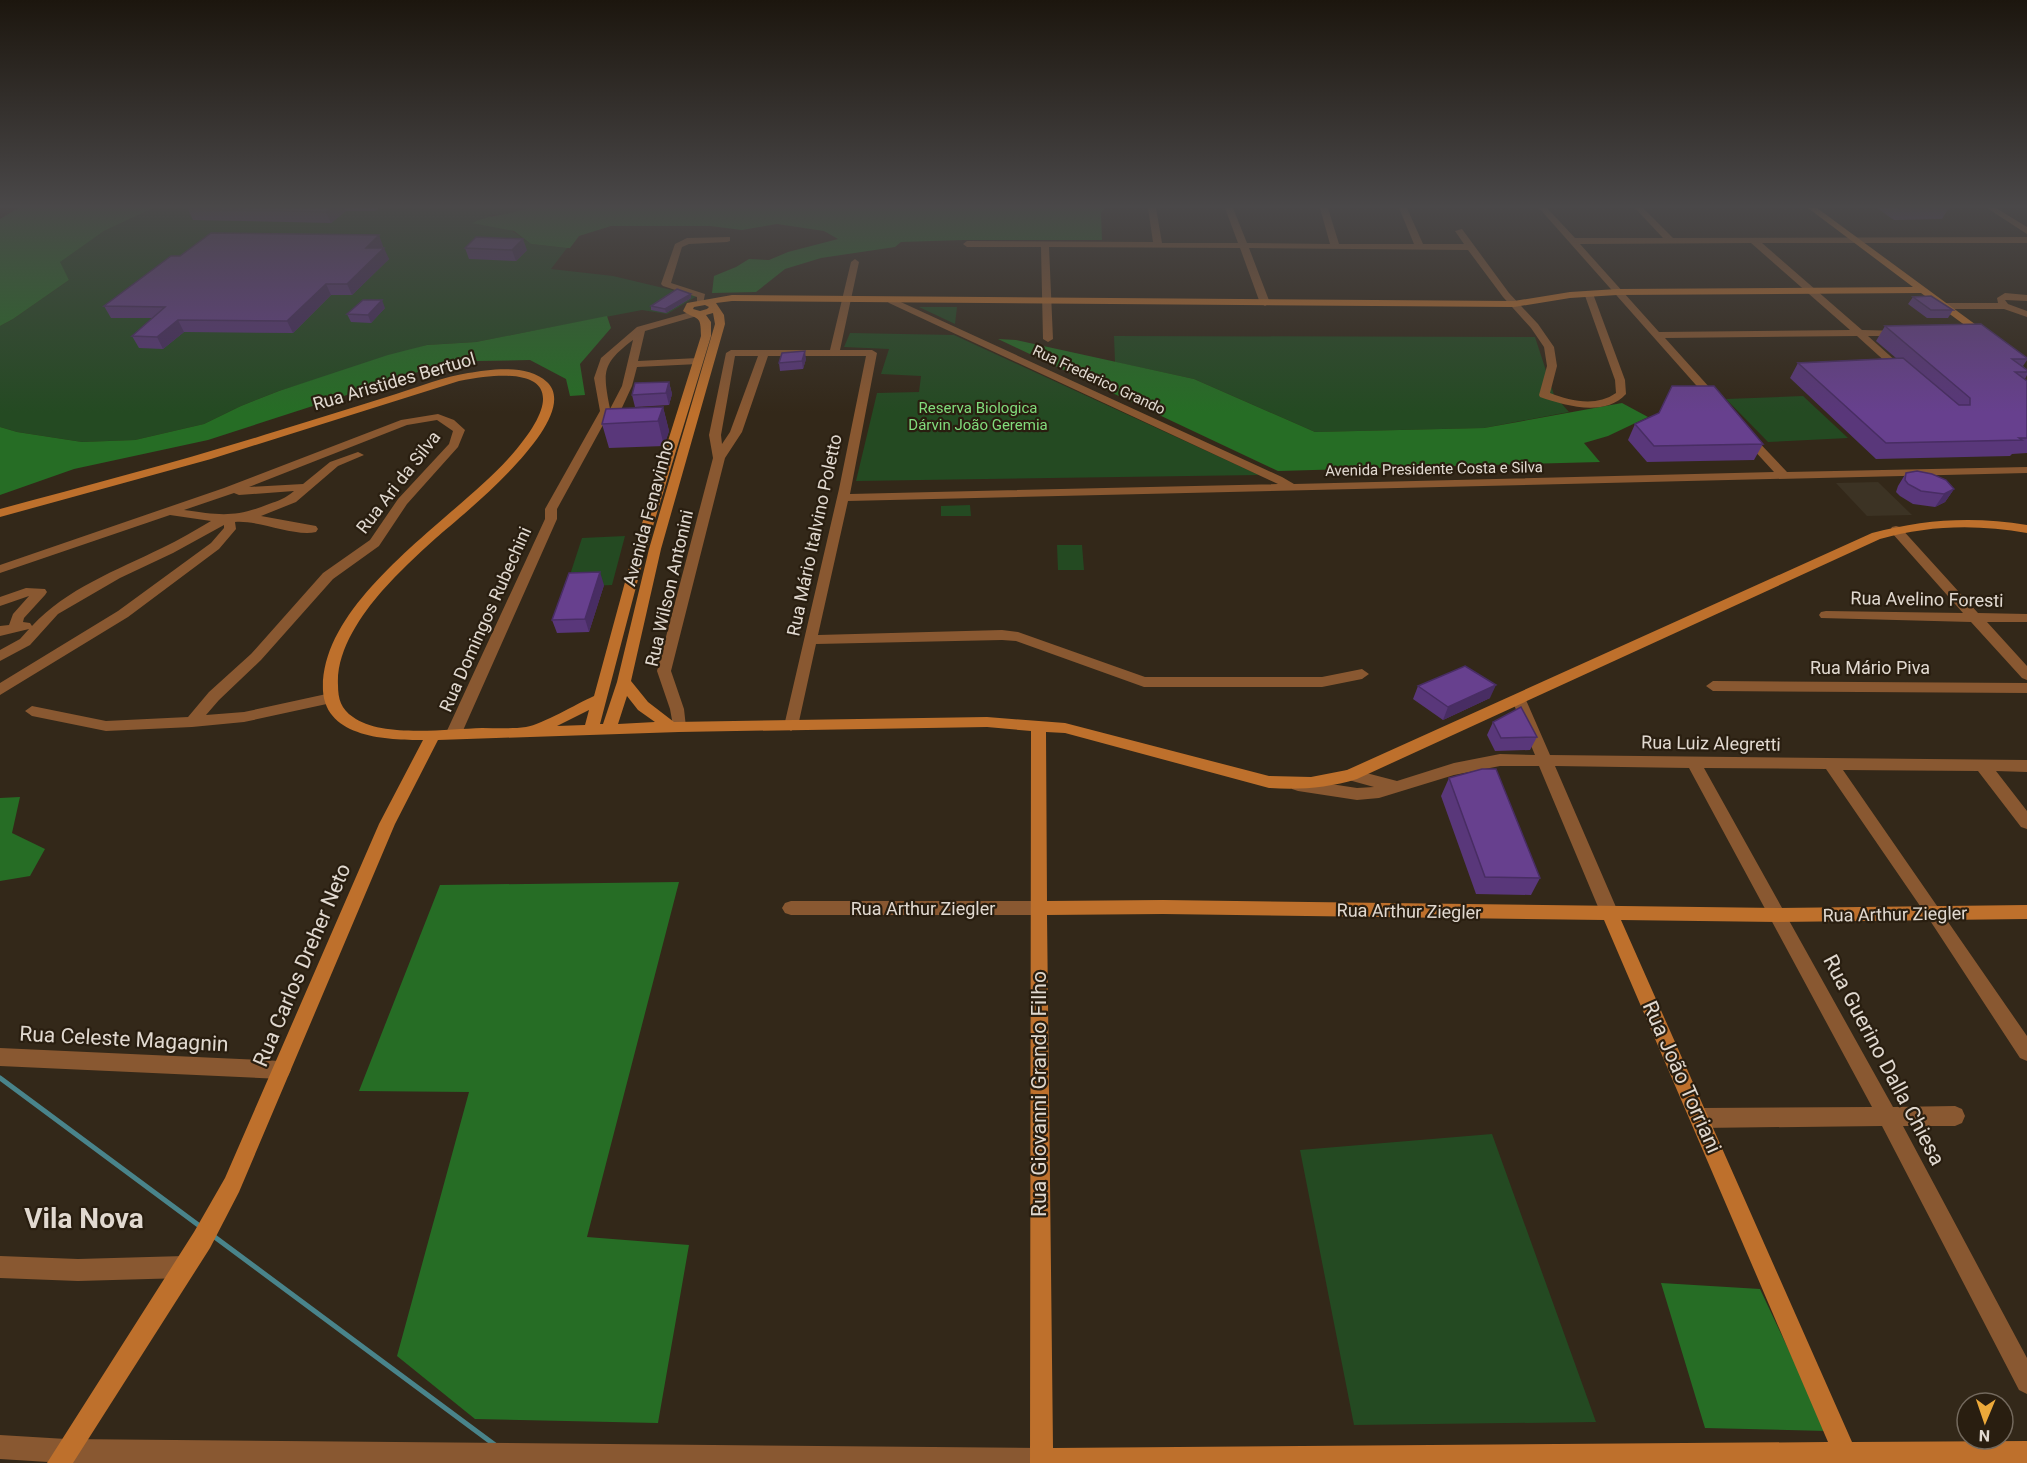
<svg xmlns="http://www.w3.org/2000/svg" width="2027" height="1463" font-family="Roboto,sans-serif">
<rect width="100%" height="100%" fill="#332819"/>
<path fill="#3c3324" d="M1878,482L1912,515L1867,516L1836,483Z"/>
<path fill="#244a22" d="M153,208H527L513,214L489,215L531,244L567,248L551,269L613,276L697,296L667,314L642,310L476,342L427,345L279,391L241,406L204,424L135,440L82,442L17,432L0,427V326L13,319L69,280L59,262L104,231Z
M919,307H957L955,324Z
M850,333L954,335L1259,475L856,481L877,393L919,392L921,376L881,374L889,349L844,347Z
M1114,336L1535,337L1554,395L1569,412L1484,428L1315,432L1194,379L1115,362Z
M1803,396L1848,438L1768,442L1726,399Z
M970,505L971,516H941V506Z
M625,536L612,585L566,587L582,538Z
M1057,545H1082L1084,570H1058Z
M1492,1134L1596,1422L1354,1425L1300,1150Z"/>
<path fill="#266d25" d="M18,208H153L104,231L60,262L69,280L13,319L0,326V219Z
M527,208H1104L1101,213L1102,240H964L901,242L895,247L821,258L785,269L756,292L712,293L714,276L736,267L749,259L769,260L788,252L838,239L824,231L777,224L742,230L710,226H611L579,236L570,248H567L531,244L514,231L472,223C492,214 507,216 527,208Z
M607,316L611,328L580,364L585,395L570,396L566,379L530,360L477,361L418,372L208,440L74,469L0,495V427L17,432L82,442L135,440L204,424L241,406L279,391L388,355L427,345L476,342Z
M998,339L1016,340L1194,379L1315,432L1484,428L1622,403L1648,417L1608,436L1584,443L1600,462L1278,471Z
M20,797L12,833L45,849L30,876L0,881V798Z
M679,882L587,1237L689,1245L658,1423L475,1419L397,1356L469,1092L359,1091L440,885Z
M1661,1283L1760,1289L1827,1431L1705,1428Z"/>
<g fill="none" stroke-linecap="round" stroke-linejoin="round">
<path stroke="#49848b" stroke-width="5" d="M0,1078L201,1227
M212,1235L495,1445"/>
<path fill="#895831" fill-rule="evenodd" d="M1148,208H1156L1162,243H1238L1225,208H1233L1247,243L1330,244L1320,208H1328L1339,244H1414L1399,208H1407L1423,244H1464L1455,231L1462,229L1509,293L1538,324L1554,347L1557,366L1550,393C1571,401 1596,407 1616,393L1615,380L1584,293L1592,291L1625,380L1626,394C1605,417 1566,406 1540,397L1539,395L1547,366L1544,347L1531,328L1503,297L1468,250L1249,248L1270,303L1265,306L1260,303L1240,248L1049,247L1053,339L1048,342L1043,339L1041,247H967L963,244L967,241L1153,242Z
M1539,208H1547L1575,238H1663L1635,208H1643L1673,238L2027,237V243H1762L1862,330L1903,331V335L1900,336H1868L1908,372L1899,374L1857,336L1665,338L1719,398V402H1711ZM1751,243L1850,330L1659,332L1580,244Z
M1987,208H1996L2027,227V234Z
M730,237V241L727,242L689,244L682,247L671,283L705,294L703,304H697V297L663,286L661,284L675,244L687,238Z
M855,259L859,262L840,350H872L877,353L850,494L1278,484L889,303L887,301L892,298L1282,477L1294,484L1774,472L1741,436L1747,433L1751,434L1787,472L2027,467V473L848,501L818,635L1002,630L1018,632L1145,677H1322L1362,669L1369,674L1362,679L1322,687H1144L1016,641L1002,640L816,644L798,726L791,731L784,726L839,489L866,356H768L742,432L725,458L671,671L684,709L686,727L684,731H674L670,709L657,671L713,458L709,435L726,353L731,350H830L851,262ZM735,356H758L730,432L722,444L721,435Z
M2005,293L2027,295V301L2005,300L2008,304L2027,311V317L2004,309H1945L1940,306L1945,303H1998L1997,298Z
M694,311L699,314L697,316L645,331L638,361L698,358L703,361L698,364L637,367L632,386L614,425L608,428L603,425L557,509V519L461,735L458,739H448L445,735L545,519V509L600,411L594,378L601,358L637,327ZM633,340L622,386L610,409C603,372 601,364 633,340Z
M438,414L454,420L465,430L458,447L407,504L379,546L333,579L261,660L219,700L206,715L244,712L331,693L336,694L338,698L336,702L244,722L192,727L106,731L32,716L25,711L32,706L106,721L188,717L209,692L251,654L323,573L370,540L398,499L449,444L453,431L437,420L407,425L249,487L303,484L330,462L358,452L364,455L338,466L296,502L261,516L316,526L318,529L316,532C294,537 260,520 235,522L236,529L219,549L128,617L0,695V683L118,611L211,543L224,528V525L173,553L120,578L58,614L30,645L0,661V650L20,639L29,629L0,636V626L9,625L13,614L29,596L0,606V597L26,588L45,589L47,592L45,595L24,618L23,622L30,623L32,626C66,589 117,570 162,548C179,540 195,530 211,521L170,515L0,573V565L224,488L401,420ZM294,491C286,498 278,501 269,504C235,518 219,515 184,510L234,493L239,495Z
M1896,526L1900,527L1978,613L2027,614V622H1987L2027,666V680L2022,678L1971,622L1821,618L1819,615L1821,612L1826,611L1963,613L1892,533L1890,530L1892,527Z
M1713,681L2027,683V693L1713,691L1706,686Z
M1519,695L1526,700L1550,755L2027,760V772L1996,771L2027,811V829L2021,827L1978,771L1843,770L2027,1036V1061L2020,1058L1929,919L1826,769L1704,768L1893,1107L1955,1106L1962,1109L1965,1116L1962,1123L1955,1126H1903L2027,1358V1394L2019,1390L1882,1126L1700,1128L1693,1125L1690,1118L1693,1111L1700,1108L1872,1107L1689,768L1555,766L1619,914L1616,919L1610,921L1604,919L1601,914L1539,766H1500L1454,775L1379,798L1357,800L1298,791L1292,789L1290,785L1292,781L1298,779L1357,788L1374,787L1345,779L1343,775L1345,771L1351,769L1397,781L1454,763L1500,754L1535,755L1512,700Z
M791,901H1038L1044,903L1047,908L1044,913L1038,915H791L785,913L782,908L785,903Z
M0,1048L281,1061L288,1064L291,1070L288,1076L281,1079L0,1066Z
M0,1256L78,1259L184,1256L192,1259L195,1267L192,1275L184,1278L78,1281L0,1278Z
M0,1435L66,1439L1041,1448L1050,1451L1053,1463H64L0,1459Z"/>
<path fill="#be702c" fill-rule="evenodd" d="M1808,208H1817L1987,333V337H1981L1921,293L1617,295L1570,298L1514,307L732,301L716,303L724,315L725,324L661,549L631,681L648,702L674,722L987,717L1065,723L1269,776L1311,777L1347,770L1872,533C1924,519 1974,516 2027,525V533C1977,524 1929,525 1880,539L1357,779C1328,788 1299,790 1269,788L1065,733L1046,732L1047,901L1163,900L1778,908L2027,905V919L1778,922L1621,920L1852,1442L2027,1441V1463H1030L1031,731L987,727L679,732L438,740L395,824L239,1192L210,1248L73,1463H47L194,1232L225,1178L379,824L423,740C388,740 326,738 323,691C319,600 453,520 508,459C572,388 544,364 459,381L211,459L0,517V509C93,484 185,460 277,431C317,419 357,406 396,394C420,386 444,377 468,373C492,369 528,364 547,382C585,418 461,516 436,538C417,555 399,572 382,591C361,615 336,651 338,685C338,699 341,709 353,717C381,738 447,729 482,728C496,728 512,729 526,727C543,724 576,704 594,696L634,549L701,336C701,314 698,321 683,311L687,303L732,295L1514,301L1570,292L1617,289L1913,287ZM705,305L709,307L707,309L700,311L693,309L694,307ZM713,313L715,324L649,549L617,682L603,724H600L646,549L711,336V322L706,315ZM627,696L638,710L655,722L618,724ZM589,710L585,725L557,726ZM1163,914L1604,920L1828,1442L1053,1448L1047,915Z"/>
</g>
<path fill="#59377a" d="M190,208H379L375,211H346L331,223L193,220L188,209Z
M1877,208H1947L1948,209L1942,219L1894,220Z
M383,246L382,248L389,259L352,295H331L293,333L184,332L163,349L139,348L132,336L153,318H111L104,306Z
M465,248L527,250L516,261L469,259Z
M1913,297L1953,310L1948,318H1927L1908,304Z
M691,298L666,313L651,310V306Z
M385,308L371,323L351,322L347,314Z
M1885,326L2027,358V360L2023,366L2027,370V375L2025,379L2027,381V453L2012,454L2010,456L1876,459L1790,378L1798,363L1896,358L1876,341Z
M806,359L803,369L780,371L779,363Z
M669,382L672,394L669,405L635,407L632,395Z
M663,407L669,431L664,446L609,448L602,424Z
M1635,424L1763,444L1754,460L1647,462L1628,440Z
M1906,473L1954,489L1945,502L1935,507L1913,504L1900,496L1896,492L1898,486Z
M604,585L589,632L557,633L552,620Z
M1418,686L1490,698L1443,720L1413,699Z
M1493,722L1537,737L1530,750L1495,751L1487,735Z
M1449,778L1540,878L1531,895L1476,894L1441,796Z"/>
<path fill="#482d63" d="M332,208H344L346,211L331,223L326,212Z
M379,235L383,246L371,259L366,248Z
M523,239L527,250L516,261L512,250Z
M384,248L389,259L352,295L347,284Z
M326,284L331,295L293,333L287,321Z
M691,294V298L666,313L665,309Z
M382,300L385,308L371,323L368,315Z
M178,320L184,332L163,349L157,337Z
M805,351L806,359L803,369L802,361Z
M669,382L672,394L669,405L666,393Z
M663,407L669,431L664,446L658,421Z
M1954,489L1945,502L1935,507L1944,494Z
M600,572L604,585L589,632L585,619Z
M1496,685L1490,698L1443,720L1448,707Z"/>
<path fill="#67408e" stroke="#482d63" stroke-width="1.5" d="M190,208H332L326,212L188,209Z
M1897,208H1947L1948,209H1900Z
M211,233L379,235L366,248H384L347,284H326L287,321L178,320L157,337L132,336L165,307L104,306L171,256H180Z
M476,237L523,239L512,250L465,248Z
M677,289L691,294L665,309L651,306Z
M1931,296L1953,310H1931L1913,297Z
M363,300H382L368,315L347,314Z
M1981,324L2027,358V359H2012L2027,370V372H2015L2027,381V438H2019L2022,440L1886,443L1798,363L1903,358L1959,405H1970V398L1885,326Z
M805,351L802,361L779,363L782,353Z
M669,382L666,393L632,395L635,383Z
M1672,386H1714L1763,444L1654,446L1635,424L1659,413Z
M663,407L658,421L602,424L606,409Z
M1917,471L1932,474L1946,480L1954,489L1944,494L1921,491L1908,484L1905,480L1906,473Z
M600,572L585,619L552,620L569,573Z
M1465,666L1496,685L1448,707L1418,686Z
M1521,707L1537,737L1501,738L1493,722Z
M1482,769H1496L1540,878L1485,877L1449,778Z"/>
<linearGradient id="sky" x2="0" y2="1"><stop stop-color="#1c160e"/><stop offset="0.5" stop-color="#4a4849"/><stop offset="1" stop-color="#4a4849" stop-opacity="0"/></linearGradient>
<rect width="2027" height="413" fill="url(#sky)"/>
<g text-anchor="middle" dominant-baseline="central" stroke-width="4.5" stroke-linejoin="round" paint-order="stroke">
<g font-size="15" fill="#e1d9d0" stroke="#291e10">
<text transform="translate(1099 380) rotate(25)">Rua Frederico Grando</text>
<text transform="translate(1434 469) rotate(-1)">Avenida Presidente Costa e Silva</text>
</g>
<g font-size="15" fill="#81dc7c" stroke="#291e10">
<text x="978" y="408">Reserva Biologica<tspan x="978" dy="17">Dárvin João Geremia</tspan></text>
</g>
<g font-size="18" fill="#e1d9d0" stroke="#291e10">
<text transform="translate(394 381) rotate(-16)">Rua Aristides Bertuol</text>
<text transform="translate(398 482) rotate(-52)">Rua Ari da Silva</text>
<text transform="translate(648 513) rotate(-75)">Avenida Fenavinho</text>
<text transform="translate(814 535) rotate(-78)">Rua Mário Italvino Poletto</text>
<text transform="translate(669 588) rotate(-77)">Rua Wilson Antonini</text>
<text transform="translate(1927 599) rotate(1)">Rua Avelino Foresti</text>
<text transform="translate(485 619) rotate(-66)">Rua Domingos Rubechini</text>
<text x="1870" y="667">Rua Mário Piva</text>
<text transform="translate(1711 743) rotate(1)">Rua Luiz Alegretti</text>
<text x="923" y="908">Rua Arthur Ziegler</text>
<text transform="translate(1409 911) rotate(1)">Rua Arthur Ziegler</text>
<text transform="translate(1895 914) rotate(-1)">Rua Arthur Ziegler</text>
</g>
<g font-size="21" fill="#e1d9d0" stroke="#291e10">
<text transform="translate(302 965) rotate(-67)">Rua Carlos Dreher Neto</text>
<text transform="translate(124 1039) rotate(3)">Rua Celeste Magagnin</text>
<text transform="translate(1884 1060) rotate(62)">Rua Guerino Dalla Chiesa</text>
<text transform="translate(1682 1077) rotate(66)">Rua João Torriani</text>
<text transform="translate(1039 1094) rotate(-90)">Rua Giovanni Grando Filho</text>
</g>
<g font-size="28" font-weight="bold" fill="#e1d9d0" stroke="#291e10">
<text x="84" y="1218">Vila Nova</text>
</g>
</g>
<g transform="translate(1985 1421) rotate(182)"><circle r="28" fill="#291e10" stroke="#73695d" stroke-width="1.5"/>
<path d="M0-4.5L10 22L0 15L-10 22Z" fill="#eca93a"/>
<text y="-9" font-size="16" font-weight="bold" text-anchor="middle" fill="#e1d9d0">N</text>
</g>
</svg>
